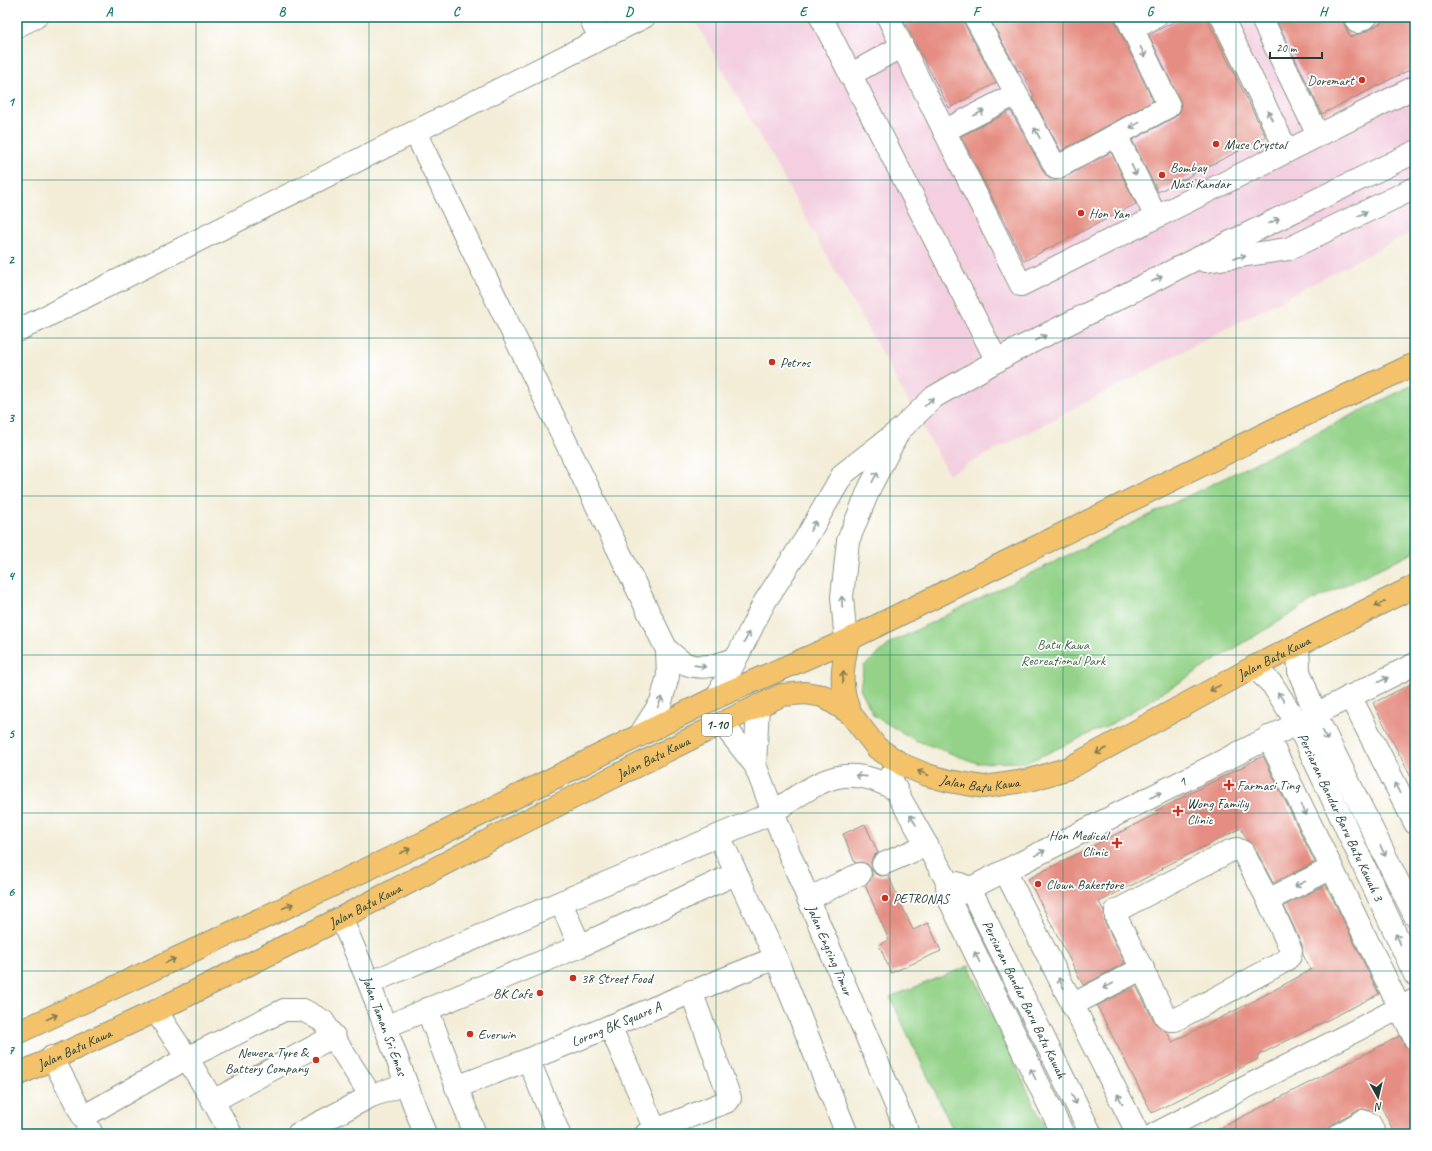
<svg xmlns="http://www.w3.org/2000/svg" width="1432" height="1151" font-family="Caveat,sans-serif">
<rect width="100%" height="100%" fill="#fff"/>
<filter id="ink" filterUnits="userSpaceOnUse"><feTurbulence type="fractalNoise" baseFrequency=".025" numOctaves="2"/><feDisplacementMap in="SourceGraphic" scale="8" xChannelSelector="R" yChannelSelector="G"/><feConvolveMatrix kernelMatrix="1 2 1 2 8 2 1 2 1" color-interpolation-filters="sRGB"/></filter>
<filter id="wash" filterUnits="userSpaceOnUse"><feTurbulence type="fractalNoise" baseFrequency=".012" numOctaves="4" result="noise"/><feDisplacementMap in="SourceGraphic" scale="16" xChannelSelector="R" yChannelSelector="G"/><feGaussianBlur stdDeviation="0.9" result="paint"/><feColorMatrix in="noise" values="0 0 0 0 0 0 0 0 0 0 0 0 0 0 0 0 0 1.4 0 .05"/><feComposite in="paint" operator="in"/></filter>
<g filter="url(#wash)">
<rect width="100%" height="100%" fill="#f3edd8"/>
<path fill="#f3cfdf" d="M693,17H1415V230L949,474Z"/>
<path fill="#93d288" stroke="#59885e" d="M1415,384V551L1314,600L1111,724L1028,762L977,763L915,740L874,716L860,688L864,666L892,642Z
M969,966L1048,1134H955L890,997Z"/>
<g id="blocks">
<path fill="#e58d82" d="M902,17H963L964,23L996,83L949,108Z
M995,17H1113L1153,101L1061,151L1032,97L1034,96L1021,70L1018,71L990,19Z
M1183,17H1206L1266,137L1158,192L1132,140L1175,117L1180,112L1181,106L1180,101L1149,35Z
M1275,17H1341L1350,37L1363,33L1391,17H1415V67L1322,114Z
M1011,111L1045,174L1049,178L1055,180L1062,179L1111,152L1136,204L1024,261L961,136Z
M1415,682V785L1373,703Z
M1263,756L1315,862L1273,883L1254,846L1247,840L1241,828L1162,868L1163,869L1099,902L1104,911L1105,923L1125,963L1083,985L1028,879L1158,813L1156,811Z
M865,824L878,853L873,856L871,862L872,869L875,874L881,876L888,875L913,930L928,923L941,951L891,973L879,945L889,940L865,885L870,881L872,875L871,869L867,864L861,862L855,863L843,834Z
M1326,885L1379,994L1257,1056L1258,1059L1152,1113L1097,1006L1136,986L1155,1023L1167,1032L1172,1042L1250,1003L1311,970L1303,955L1302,945L1284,906Z
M1400,1036L1404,1045L1413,1051L1415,1055V1134H1395L1381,1106L1371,1111L1363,1109L1357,1110L1334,1123L1325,1134H1209Z"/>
</g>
</g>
<g filter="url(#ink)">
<use href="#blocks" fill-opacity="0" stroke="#899586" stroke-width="1"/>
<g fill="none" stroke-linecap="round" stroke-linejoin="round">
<g stroke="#899586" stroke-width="24">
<g id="minor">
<path d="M590,17L600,39"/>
<path d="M821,17L997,361"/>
<path d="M888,17L902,46"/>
<path d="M975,17L1056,168L1169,106L1127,17"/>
<path d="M1222,17L1287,151"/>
<path d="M1261,17L1318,135"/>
<path d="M1355,17L1357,22L1366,17"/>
<path d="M17,26L36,17"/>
<path d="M1132,28L1155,17"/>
<path d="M850,75L902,46L1021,285L1415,87"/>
<path d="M944,131L1016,94"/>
<path d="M415,132L667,650L668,676L661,702L640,735"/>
<path d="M1116,135L1156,217"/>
<path d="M1205,261L1288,249L1415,188"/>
<path d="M17,331L644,17"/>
<path d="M848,640L845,631L842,597L848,541L870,487L897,435"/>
<path d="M1298,645L1299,671L1315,714L1415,916"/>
<path d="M667,650C673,654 679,661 686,664C703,670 720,665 736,658"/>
<path id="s1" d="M1254,667L1272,684L1297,723L1415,975"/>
<path d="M1350,696L1415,823"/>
<path d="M717,697L764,603L808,535L843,474L901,429L934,397L1010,353L1188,263L1415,152"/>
<path id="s2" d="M722,723L755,765L789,853L908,1134"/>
<path d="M1268,737L1415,1039"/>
<path d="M755,765L758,706"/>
<path d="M890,776L900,798L946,879L949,899L1063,1134"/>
<path d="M719,836L776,958L847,1134"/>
<path d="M1237,849L1243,852L1268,900L1291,950L1290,956L1285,961L1175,1020H1170L1166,1017L1116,917V911L1230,851Z"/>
<path d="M883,864L927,845"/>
<path d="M1005,871L1138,1134"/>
<path id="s3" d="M957,883L970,888L1091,1134"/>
<path d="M808,899L860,874"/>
<path id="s4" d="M949,899L1415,664"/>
<path d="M1268,900L1332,868"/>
<path d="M561,903L580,946"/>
<path id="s5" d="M341,918L369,983L425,1134"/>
<path d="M369,983L772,813C817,783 844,759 896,790"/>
<path d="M1072,1005L1143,968"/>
<path d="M427,1009L475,1134"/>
<path d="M610,1026L657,1134"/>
<path d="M385,1027L580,946L735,874"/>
<path d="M334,1036L213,1101L187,1058L284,1010H303L323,1021L371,1096"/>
<path d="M52,1057L92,1134"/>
<path d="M529,1061L559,1134"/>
<path id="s6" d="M456,1087C564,1048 669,1000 776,958"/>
<path d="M213,1101L231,1134"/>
<path d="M83,1117L187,1058L156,1011"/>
<path d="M298,1134L371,1096L406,1084"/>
<path d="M646,1134L728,1101L730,1098L691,991"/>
<path d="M1155,1134L1415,1000"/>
<path d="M1340,1134L1363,1121L1370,1124L1375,1134"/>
</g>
</g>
<g stroke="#899586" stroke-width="24">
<g id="highway">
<path d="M848,640C842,669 839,685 850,713"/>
<path d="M17,1033L425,842L717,697L848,640L1281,426L1415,364"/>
<path id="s7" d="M17,1075L156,1011L341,918L520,824L722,723L782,695L805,693L823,696L850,713L877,748L903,765L927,775L949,781L984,787L1030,780L1069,768L1254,667L1415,586"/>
</g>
</g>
<use href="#minor" stroke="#fff" stroke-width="22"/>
<use href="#highway" stroke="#f3c26a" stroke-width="22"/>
</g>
<defs><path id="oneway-shaft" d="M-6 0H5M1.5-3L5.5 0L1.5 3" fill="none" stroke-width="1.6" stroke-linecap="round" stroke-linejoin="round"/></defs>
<g stroke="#8f9e9a">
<use href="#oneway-shaft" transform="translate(1143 52) rotate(64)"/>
<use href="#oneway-shaft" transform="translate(979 113) rotate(-27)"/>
<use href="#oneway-shaft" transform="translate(1270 116) rotate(-116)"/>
<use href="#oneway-shaft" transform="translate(1135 125) rotate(151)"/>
<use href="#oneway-shaft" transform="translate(1037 133) rotate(-118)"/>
<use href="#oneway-shaft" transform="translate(1134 170) rotate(64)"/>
<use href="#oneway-shaft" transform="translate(1362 214) rotate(-26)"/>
<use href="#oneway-shaft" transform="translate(1274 221) rotate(-26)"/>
<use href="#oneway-shaft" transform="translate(1240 257) rotate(-8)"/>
<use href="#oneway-shaft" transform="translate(1157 279) rotate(-27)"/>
<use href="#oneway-shaft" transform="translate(1041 338) rotate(-27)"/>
<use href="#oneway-shaft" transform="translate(929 402) rotate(-44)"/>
<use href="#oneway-shaft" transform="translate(875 477) rotate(-62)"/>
<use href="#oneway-shaft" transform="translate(813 526) rotate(-60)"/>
<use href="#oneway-shaft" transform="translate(842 602) rotate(-93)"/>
<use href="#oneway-shaft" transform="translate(747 637) rotate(-63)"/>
<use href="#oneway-shaft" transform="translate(700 666) rotate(8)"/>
<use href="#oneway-shaft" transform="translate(1383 680) rotate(-26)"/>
<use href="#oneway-shaft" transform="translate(1281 697) rotate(-124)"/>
<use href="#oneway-shaft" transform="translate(660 702) rotate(-66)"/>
<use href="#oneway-shaft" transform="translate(1325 735) rotate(64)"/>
<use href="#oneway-shaft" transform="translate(861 776) rotate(-174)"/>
<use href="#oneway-shaft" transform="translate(1397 788) rotate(-117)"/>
<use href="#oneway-shaft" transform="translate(1156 795) rotate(-27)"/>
<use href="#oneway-shaft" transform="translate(1304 810) rotate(64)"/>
<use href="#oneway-shaft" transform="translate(913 820) rotate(-120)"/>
<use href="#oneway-shaft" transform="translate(1383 851) rotate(64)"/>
<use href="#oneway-shaft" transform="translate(1040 853) rotate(-27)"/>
<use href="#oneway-shaft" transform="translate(1300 884) rotate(153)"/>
<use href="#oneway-shaft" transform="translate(1398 939) rotate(-115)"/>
<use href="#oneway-shaft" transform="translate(977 957) rotate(-116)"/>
<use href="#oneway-shaft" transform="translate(1061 983) rotate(-117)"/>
<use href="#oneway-shaft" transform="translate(1108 986) rotate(152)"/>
<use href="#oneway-shaft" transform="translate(1033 1074) rotate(-116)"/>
<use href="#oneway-shaft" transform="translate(1074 1099) rotate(64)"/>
<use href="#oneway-shaft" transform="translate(1120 1099) rotate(-117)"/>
</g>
<g stroke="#7e794c">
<use href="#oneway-shaft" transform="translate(1380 604) rotate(153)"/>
<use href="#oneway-shaft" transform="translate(843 677) rotate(-89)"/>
<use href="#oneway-shaft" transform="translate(1215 688) rotate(151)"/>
<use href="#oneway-shaft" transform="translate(1101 751) rotate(151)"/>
<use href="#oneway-shaft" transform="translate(923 773) rotate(-158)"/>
<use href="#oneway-shaft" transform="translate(405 851) rotate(-25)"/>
<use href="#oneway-shaft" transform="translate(288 906) rotate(-25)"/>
<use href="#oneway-shaft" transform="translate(170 961) rotate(-25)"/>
<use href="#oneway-shaft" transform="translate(52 1017) rotate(-25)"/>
</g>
</g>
<path fill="none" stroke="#0f766e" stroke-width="1" stroke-opacity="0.55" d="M196,17V1134M369,17V1134M542,17V1134M716,17V1134M890,17V1134M1063,17V1134M1236,17V1134M17,180H1415M17,338H1415M17,496H1415M17,655H1415M17,813H1415M17,971H1415"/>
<g fill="#c8321e" stroke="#fff" stroke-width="1.5">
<circle cx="1362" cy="80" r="4"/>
<circle cx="1216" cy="144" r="4"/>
<circle cx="1162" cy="175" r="4"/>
<circle cx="1081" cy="213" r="4"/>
<circle cx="772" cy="362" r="4"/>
<path d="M1227 779h4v4h4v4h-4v4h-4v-4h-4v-4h4z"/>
<path d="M1176 805h4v4h4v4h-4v4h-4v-4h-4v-4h4z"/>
<path d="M1115 837h4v4h4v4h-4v4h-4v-4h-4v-4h4z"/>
<circle cx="1038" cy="884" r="4"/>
<circle cx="885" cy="898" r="4"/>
<circle cx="573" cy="978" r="4"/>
<circle cx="540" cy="993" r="4"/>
<circle cx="470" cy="1034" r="4"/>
<circle cx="316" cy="1060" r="4"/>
</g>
<g text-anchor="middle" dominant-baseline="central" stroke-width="3.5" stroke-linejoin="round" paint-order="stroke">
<rect fill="#fff" stroke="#627771" stroke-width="1" x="702" y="714" width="30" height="22" rx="3"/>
<g font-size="13" font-weight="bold" fill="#1f3d34">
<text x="717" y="725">1-10</text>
</g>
<g font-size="14" fill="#1f3d34" stroke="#fff" text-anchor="start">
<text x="1354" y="80" text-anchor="end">Doremart</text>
<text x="1224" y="144">Muse Crystal</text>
<text x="1170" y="167">Bombay<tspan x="1170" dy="16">Nasi Kandar</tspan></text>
<text x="1089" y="213">Hon Yan</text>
<text x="780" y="362">Petros</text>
<text x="1237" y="785">Farmasi Ting</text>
<text x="1187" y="803">Wong Familiy<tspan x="1187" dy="16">Clinic</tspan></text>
<text x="1108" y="835" text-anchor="end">Hon Medical<tspan x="1108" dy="16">Clinic</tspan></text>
<text x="1046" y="884">Clown Bakestore</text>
<text x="893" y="898">PETRONAS</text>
<text x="581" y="978">38 Street Food</text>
<text x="532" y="993" text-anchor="end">BK Cafe</text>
<text x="478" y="1034">Everwin</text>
<text x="308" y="1052" text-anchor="end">Newera Tyre &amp;<tspan x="308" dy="16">Battery Company</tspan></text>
</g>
<g font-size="14" fill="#3c6249" stroke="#fff">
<text x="1063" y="644">Batu Kawa<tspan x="1063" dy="16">Recreational Park</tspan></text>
</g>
<g font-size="14" fill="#1f3d34" stroke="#fff">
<text stroke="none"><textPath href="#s7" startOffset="1407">Jalan Batu Kawa</textPath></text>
<text stroke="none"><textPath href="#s7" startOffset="711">Jalan Batu Kawa</textPath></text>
<text stroke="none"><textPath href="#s7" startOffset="1083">Jalan Batu Kawa</textPath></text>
<text stroke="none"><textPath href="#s4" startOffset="261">1</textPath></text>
<text stroke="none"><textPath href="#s1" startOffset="175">Persiaran Bandar Baru Batu Kawah 3</textPath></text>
<text stroke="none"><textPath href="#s7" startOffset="387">Jalan Batu Kawa</textPath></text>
<text stroke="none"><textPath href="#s2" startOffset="253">Jalan Engsing Timur</textPath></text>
<text stroke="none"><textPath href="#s3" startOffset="138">Persiaran Bandar Baru Batu Kawah</textPath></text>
<text stroke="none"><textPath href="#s6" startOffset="172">Lorong BK Square A</textPath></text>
<text stroke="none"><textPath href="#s5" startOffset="116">Jalan Taman Sri Emas</textPath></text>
<text stroke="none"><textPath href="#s7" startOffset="63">Jalan Batu Kawa</textPath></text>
</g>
</g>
<rect width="1432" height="1151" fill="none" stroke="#fff" stroke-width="44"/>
<g transform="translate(1378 1097) rotate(172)" stroke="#ffffff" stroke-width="3" paint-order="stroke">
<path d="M0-3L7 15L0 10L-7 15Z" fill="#1f3d34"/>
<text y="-6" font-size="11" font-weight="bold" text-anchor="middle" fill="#1f3d34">N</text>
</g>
<path d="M1270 52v6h52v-6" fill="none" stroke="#1f3d34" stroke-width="2"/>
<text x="1276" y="52" font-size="12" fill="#1f3d34" stroke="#ffffff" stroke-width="3" paint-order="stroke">20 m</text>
<rect x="22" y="22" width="1388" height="1107" fill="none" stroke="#0f766e" stroke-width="1.5"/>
<g font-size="13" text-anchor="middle" font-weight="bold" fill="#0f766e">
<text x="109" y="16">A</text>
<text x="282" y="16">B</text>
<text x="456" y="16">C</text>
<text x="629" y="16">D</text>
<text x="803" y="16">E</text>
<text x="976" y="16">F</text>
<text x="1150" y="16">G</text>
<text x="1323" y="16">H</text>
<text x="11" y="106">1</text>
<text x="11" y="264">2</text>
<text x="11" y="422">3</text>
<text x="11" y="580">4</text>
<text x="11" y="738">5</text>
<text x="11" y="896">6</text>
<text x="11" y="1054">7</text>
</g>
</svg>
